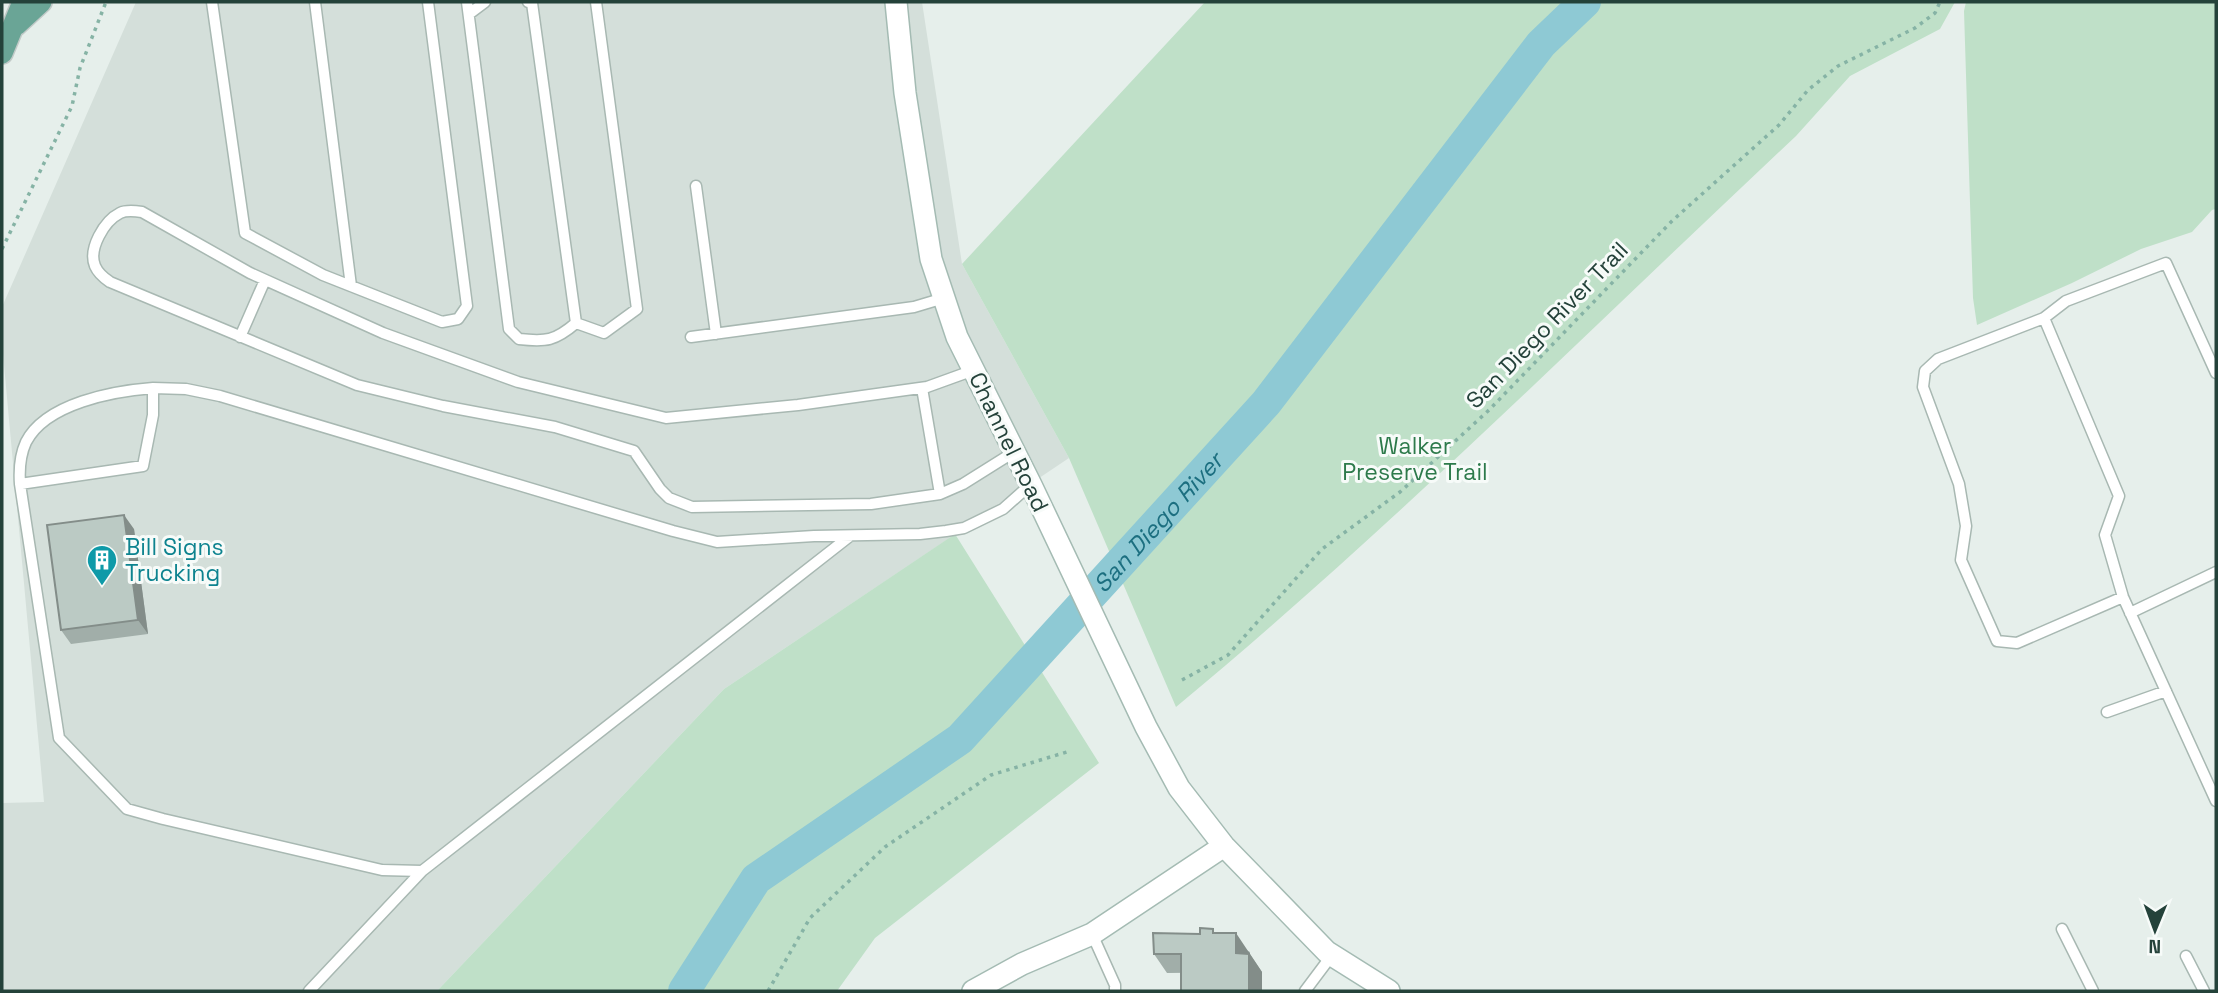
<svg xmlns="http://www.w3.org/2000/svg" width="2218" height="993" font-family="'Space Grotesk',sans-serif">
<rect width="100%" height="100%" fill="#e6efeb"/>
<path fill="#d4dfda" d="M136,2H922L962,264L1069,458L724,689L437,991H2V803L44,802L2,343V307Z"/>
<path fill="#bfe0c8" d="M1205,2H1955L1940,29L1850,76L1796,136C1591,328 1392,528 1176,707L1069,458L962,264Z
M1966,2H2216V209L2212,210L2192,232L2141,249L2072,283L1977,325L1973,298L1964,11Z
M955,534L1099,763L875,938L837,991H437L724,689Z"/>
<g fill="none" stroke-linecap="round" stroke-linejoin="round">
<path stroke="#8ec9d4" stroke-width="32" id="s1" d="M684,991L756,879L960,739L1266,403L1541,44L1585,2"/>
<g stroke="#a8b8b2" stroke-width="13">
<path id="lane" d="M212,2L245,233L323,275L442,322L458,319L467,306L428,2
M315,2L351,286
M467,2L509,329L519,339C546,342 555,341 576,323L532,3L528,2
M469,14L485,2
M696,186L716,334
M2044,318L1938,359L1925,371L1923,387L1959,484L1966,526L1961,560L1997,641L2017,643L2123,597
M576,323L604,333L637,309L596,2
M240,337L265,280
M691,337L914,307L944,298
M2216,373L2166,263L2066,301L2044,318L2119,496L2105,535L2123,597L2216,801
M153,388C114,391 46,403 26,442C20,455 19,470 20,484L143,466L153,415V388L186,389L220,396L673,531L717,542L814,536L920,534L946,531L964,528L1003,509L1030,485
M922,388L940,494L963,484L1014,452
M20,484L59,738L127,809L163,819L382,870L422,871L850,536
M940,494L871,504L692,507L669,498L660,489L634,451L555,427L443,406L357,385L110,282C104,278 98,273 95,266C88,249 104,221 120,213C126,210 135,211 142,212L250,273L383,333L518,382L666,418L798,405L927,387L974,370
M2130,613L2216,572
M2107,712L2166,691
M2062,929L2093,991
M1092,934L1115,985V991
M2186,956L2204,991
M309,991L422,871
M1305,991L1332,955"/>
</g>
<g stroke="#a4bbb3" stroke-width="24">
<path id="secondary" d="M896,2L905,93L931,259L957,337L1031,485L1146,727L1179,788L1224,846L1327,952L1389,991
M973,991L1022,964L1092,934L1224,846"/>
</g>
<g stroke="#c2cac8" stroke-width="24">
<path id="primary" d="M16,25L41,2
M2,53L23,2"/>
</g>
<path stroke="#86b3a5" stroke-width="3.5" stroke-dasharray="3.5 5" stroke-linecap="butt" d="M2,249L72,106L80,68L106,2
M1182,680L1228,655L1322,549L1400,492L1489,410L1672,221L1779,125L1808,90L1838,66L1915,28L1935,13L1940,2
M768,991L810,918L885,847L991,775L1070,751"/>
<use href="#lane" stroke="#fff" stroke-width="10"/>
<use href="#secondary" stroke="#fff" stroke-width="21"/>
<use href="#primary" stroke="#6aa596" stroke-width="21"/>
</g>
<path fill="#a1aea9" d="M134,529L148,634L71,644L61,630Z
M1216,933L1250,952V954L1262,972L1167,973L1154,954Z"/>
<path fill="#838d89" d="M124,515L134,529L148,634L138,620Z
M1236,933L1262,972V991H1249L1236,953Z"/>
<path fill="#bbcac4" stroke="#838d89" stroke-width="2" d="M124,515L138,620L61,630L47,525Z
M1200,928L1213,929V933H1236V953L1249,954V991H1181V954H1154L1153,933L1200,934Z"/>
<defs>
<g id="building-pin" transform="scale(1.575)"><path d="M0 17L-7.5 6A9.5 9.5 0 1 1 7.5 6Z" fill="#0f9aa8" stroke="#f7fbf9"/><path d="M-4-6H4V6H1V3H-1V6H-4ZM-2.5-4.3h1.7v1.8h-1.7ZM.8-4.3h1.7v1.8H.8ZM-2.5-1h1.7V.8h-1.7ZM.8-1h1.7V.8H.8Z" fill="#fff"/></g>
</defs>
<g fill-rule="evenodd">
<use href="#building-pin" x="102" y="560"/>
</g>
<g text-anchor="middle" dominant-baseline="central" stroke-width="6" stroke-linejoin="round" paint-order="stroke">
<g font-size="23" fill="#24423a" stroke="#f7fbf9">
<text transform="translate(1547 325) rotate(-46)">San Diego River Trail</text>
<text transform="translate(1009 442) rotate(64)">Channel Road</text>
</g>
<g font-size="23" fill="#2d7a4b" stroke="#f7fbf9">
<text x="1415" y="446">Walker<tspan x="1415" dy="26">Preserve Trail</tspan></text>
</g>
<g font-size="23" fill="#0d838f" stroke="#f7fbf9" text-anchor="start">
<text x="125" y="547">Bill Signs<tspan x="125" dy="26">Trucking</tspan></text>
</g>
<g font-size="24" font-style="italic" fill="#1c6f80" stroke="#f7fbf9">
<text stroke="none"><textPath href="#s1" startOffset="674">San Diego River</textPath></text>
</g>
</g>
<rect width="2218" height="993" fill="none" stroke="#24423a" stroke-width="7"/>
<g transform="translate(2155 930) rotate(181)" stroke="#f7fbf9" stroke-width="5" paint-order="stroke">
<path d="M0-5L12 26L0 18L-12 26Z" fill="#24423a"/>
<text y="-10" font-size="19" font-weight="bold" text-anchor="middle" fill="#24423a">N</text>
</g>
</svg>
